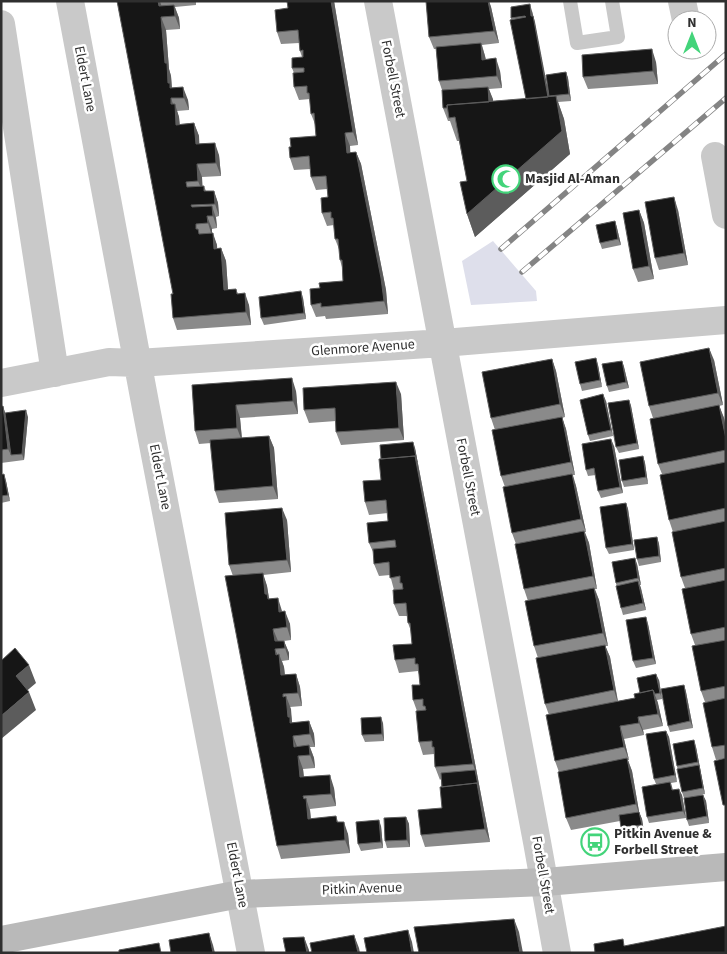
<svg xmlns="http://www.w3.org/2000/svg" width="727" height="954" font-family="'Source Sans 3',sans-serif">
<rect width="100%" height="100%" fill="#fff"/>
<path fill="#dedfeb" d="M493,241L536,291L537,301L471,305L462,261Z"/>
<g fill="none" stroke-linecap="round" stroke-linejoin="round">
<path stroke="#c9c9c9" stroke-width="14" d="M570,1L577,43L618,37L612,1"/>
<path stroke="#c9c9c9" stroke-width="28" d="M70,1L146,408L251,953
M378,1L537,842L557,953
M682,1L686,20
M1,24L55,373
M715,156L726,215
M1,383L109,362L138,363L443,343L726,320"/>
<path stroke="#b9b9b9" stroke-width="28" d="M1,940L240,894L545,882L726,867"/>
<g stroke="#848484" stroke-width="5.5">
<path id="rail" d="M501,249L726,54
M522,272L726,98"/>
</g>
<use href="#rail" stroke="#fff" stroke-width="4" stroke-dasharray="11" stroke-linecap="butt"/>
</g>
<path fill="#8a8a8a" d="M117,1H196V5L175,7L179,18L180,29L166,30L169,69L171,76L172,88L188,100L189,110L177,111L179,117L180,124L194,123L199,136V144L219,155L221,176L202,177V186H204L206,191H214L218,203L219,216L216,217L217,228L212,229V233L217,245V248H221L226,261L228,290L236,289L238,294L249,305L251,325L177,330L173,318V294Z
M287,1H334L358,145L350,146V152H356L361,164L386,290L388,314L326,319L325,316L316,317L311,305L320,288L343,281L342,267L340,260L339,249L335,239L334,225L327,226L322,213L328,197L327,189L316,190L311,177V169L294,170L290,158L291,147L316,136L315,124L311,114L310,99L299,100L294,87V73L292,68L302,57L300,51L299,43L281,44L277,32L288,8Z
M426,1H489L491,7L499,43L482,45L485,56L486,59L500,71L502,88L489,89L493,101L526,99L511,18L532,11L549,97L546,75L566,72L568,78L571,101L558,102L564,119L570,154L475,237L467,214V181L459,141H457L450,121H448L443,108L442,90L439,81L436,49H434L429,37Z
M656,62L658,84L588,89L583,77Z
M639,210L644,223L654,279L638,282L633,269Z
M678,210L688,265L659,270L655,258Z
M615,221L617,228L621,245L602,249L600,243Z
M303,298L306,319L264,325L261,318Z
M552,359L556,371L565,417L562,418L566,429L575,475H573L576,486L586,532H585L589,543L597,589H595L599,600L608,646H605L610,657L618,701L635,698L640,693L659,680L662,699L657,700L663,726L643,730L644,735L624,739L629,760H628L632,771L639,812L642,819L644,832L623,834L620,821L571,830L566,818L559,772L555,761L549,715L545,704L538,658L534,646L528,601L524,589L516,544L512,533L505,487L501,476L495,430L491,418Z
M714,360L723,405L719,406L724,418L726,429V758L716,760L712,747L705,702L701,691L695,645L691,634L685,588L681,577L673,532L669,520L662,474L658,464L653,418L649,406Z
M622,361L624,367L629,388L609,392L607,386Z
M598,365L602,387L582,391L580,384Z
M192,385L296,391L298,414L240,418L242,438L269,436L274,448L278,499L219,503L215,491L211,443L199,444L195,431Z
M401,394L404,440L341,445L336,432V421L309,423L304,410Z
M629,400L631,406L639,449L619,453L616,447Z
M606,401L613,436L590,441L588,435Z
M3,406L5,413L28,417L24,460L1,463V407Z
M614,446L623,493L601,498L598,491L596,475L588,476L586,470Z
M415,448L490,842L425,847L421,835L442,808L441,779L440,780L435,767L434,754L423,755L419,742L417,711L413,700L420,685L419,674L418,671L399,673L395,660L412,644L411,631L408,623L407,616H399L394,604V590L390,575L379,576L374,564V554L369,543L388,521V513L369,515L365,502L381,480Z
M643,456L645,463L648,484L624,487L622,481Z
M1,475L6,481L10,501L1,503Z
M626,503L628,509L634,550L609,554L606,548Z
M287,520L291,572L263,575L267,586L269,599L282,612L290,624L291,640L284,641L289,653V660L282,661L284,667L285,675L296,674L300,687L302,706L290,707L292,722V723L309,721L314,734L315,747H310L314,758L315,768L303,769L304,777L334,788L336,806L310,809L311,819L336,816L338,822L348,834L350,853L281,859L277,846L233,576L229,565Z
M657,537L659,544L661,562L639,566L637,559Z
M637,564L641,585H640L646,610L623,615L621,608L616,583Z
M648,624L656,664L636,668L633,661Z
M684,685L686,692L693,728L670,732L668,726Z
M383,723L384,741L365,742L362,735Z
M666,731L669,737L677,782L671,783L673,790L682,795L686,818L649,823L647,817L656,784L654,779Z
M696,747L705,794L697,796L703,795L706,801L709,823L689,826L687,820L684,798L682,792L677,766Z
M406,817L409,824L410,847L387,848L385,841Z
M381,826L383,848L361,851L358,844Z"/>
<path fill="#5c5c5c" d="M158,1H160L162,8L163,19L159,6Z
M331,1H334L358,145L353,132Z
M488,1H489L491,7L499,43L494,31Z
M530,4L535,22L552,111L550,105L531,16Z
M174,5L179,18L180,29L175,16Z
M161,17L166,30L169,69L171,76L172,91L174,98L168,83L165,63Z
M481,43L485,56L487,72L482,60Z
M652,49L656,62L658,84L653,71Z
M496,58L500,71L502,88L497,76Z
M566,72L568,78L571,101L569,94Z
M183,87L188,100L189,110L184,98Z
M488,87L493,99L494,117L489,105Z
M556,96L564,119L570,154L475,237L467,214Z
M171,98L175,110V104L179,117L180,137L176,125L171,104Z
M194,123L199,136L200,157L196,144Z
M345,133L350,146L351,165L347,153Z
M215,143L219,155L221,176L216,163Z
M356,152L361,164L386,290L388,314L384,301Z
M197,164L202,177L203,193L198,181Z
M214,191L218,203L219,216L215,204Z
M674,197L678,210L688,265L684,253Z
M212,206L216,218L217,228L213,216Z
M639,210L644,223L654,279L649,266Z
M207,216L212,229V236L208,223Z
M615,221L617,228L621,245L618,239Z
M213,233L217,245L218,261L214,249Z
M221,248L226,261L229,303L224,290Z
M301,291L303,298L306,319L304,313Z
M245,293L249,305L251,325L246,312Z
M709,348L714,360L723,405L718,393Z
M596,358L598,365L602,387L600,380Z
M552,359L556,371L565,417L560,404Z
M622,361L624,367L629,388L626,382Z
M292,378L296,391L298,414L293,401Z
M396,382L401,394L404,440L399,428Z
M603,394L606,401L613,436L611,430Z
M629,400L631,406L639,449L637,443Z
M236,405L240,418L242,441L237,428Z
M719,405L724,418L726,429V439Z
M3,406L7,419L11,455L8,449Z
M26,410L28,417L24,460L22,454Z
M562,417L566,429L575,475L571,462Z
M269,436L274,448L278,499L273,486Z
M611,439L614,446L623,493L620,487Z
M413,442L415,448L490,842L485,829L477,783L475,770L473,764L415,456Z
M643,456L645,463L648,484L646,477Z
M4,474L6,481L10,501L8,495Z
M572,474L576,486L586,532L581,519Z
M626,503L628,509L634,550L632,544Z
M282,508L287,520L291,572L287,560Z
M584,531L589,543L597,589L593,576Z
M657,537L659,544L661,562L659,556Z
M635,558L637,564L641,585L638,578Z
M263,573L267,586L269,598L272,606L265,594Z
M638,581L641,588L646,610L643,603Z
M594,588L599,600L608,646L603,633Z
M278,598L282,611L283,625L279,612Z
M285,611L290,624L291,640L287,627Z
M646,617L648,624L656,664L653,658Z
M273,629L278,641H275Z
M284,641L289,653V660L285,648Z
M605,645L610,657L618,703L614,690Z
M275,649L280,661L279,654L284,667L286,688L281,675Z
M29,665L36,683L23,694L16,676Z
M296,674L300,687L302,706L298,693Z
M656,674L659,680L662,699L660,693Z
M684,685L686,692L693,728L690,721Z
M653,690L658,703L663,726L658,714Z
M29,692L36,710L1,739V716Z
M283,694L287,704L286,696L291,709L292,722L294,729L295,736L288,717Z
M381,717L383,723L384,741L382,734Z
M638,717L643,730L644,735L639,723Z
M309,721L314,734L315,747L310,734Z
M620,726L624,739L629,760L624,747Z
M666,731L669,737L677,782L675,775Z
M293,736L298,749L299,758L303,769L305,790L300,777Z
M694,740L696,747L705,794L703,788Z
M309,745L314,758L315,768L310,755Z
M627,758L632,771L640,817L636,804Z
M330,775L334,788L336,806L331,794Z
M679,789L682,795L686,818L683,811Z
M703,795L706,801L709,823L707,816Z
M306,798L310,811L312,831L308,819Z
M639,812L642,819L644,832L642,825Z
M406,817L409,824L410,847L407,840Z
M379,820L381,826L383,848L381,842Z
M344,822L348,834L350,853L345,840Z
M514,919L519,932L523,953H520Z
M408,930L412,942L414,953H412Z
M209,933L213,945L215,953H213Z
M354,935L359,948L360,953H358Z
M304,937L309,950V953H307Z"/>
<path fill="#161616" stroke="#5c5c5c" d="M117,1H158L159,6L174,5L175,16L161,17L165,63H167L168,83H170V88L183,87L184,98H171V104H175L176,125L194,123L196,144L215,143L216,163L197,164L198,181L186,182L187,187L204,186V191H214L215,204L191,205L192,207L212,206L213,216H207L208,223L196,224V229H198L199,234L213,233L214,249L221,248L224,290L236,289L237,294L245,293L246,312L173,318L171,294H173Z
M287,1H331L353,132L345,133L347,153L356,152L381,278L384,301L321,307V303L311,305L310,289L320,288L319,283L343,281L342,260H340L338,239H335L333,218H331V212L322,213L321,198L328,197L326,176L311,177L309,156L290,158L289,147H291L290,138L316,136L314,113L311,114L309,93H307V86L294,87L293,73L304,72V68H292V58L303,57V50L300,51L298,30L277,32L275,10L288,8Z
M426,1H488L494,31L429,37Z
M530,4L531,16H533L548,97L526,99L510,20L526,17L525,16L511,18V7Z
M481,43L482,60L496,58L497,76L439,81L436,47Z
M652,49L653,71L583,77L582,55Z
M566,72L569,94L549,96L546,75Z
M488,87L489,102L447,105V108H443L442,90Z
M556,96L562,131L467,214L460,182L467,181L455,117L449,118L447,105Z
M674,197L684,253L655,258L645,202Z
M639,210L649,266L633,269L623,213Z
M615,221L618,239L600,243L596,225Z
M301,291L304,313L261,318L259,297Z
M709,348L718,393L649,406L640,362Z
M596,358L600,380L580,384L575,362Z
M552,359L560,404L491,418L482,372Z
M622,361L626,382L607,386L602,364Z
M292,378L293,401L236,405L237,428L195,431L192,385Z
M396,382L399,428L336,432L335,408L304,410L303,388Z
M603,394L611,430L588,435L580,400Z
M629,400L637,443L616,447L608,403Z
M719,405L726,439V450L658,464L650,419Z
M3,406L8,449L1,450V407Z
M26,410L22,454L11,455L5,413Z
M562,417L571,462L501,476L492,430Z
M269,436L273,486L215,491L210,440Z
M611,439L620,487L598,491L594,468L586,470L582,444Z
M413,442L417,462L415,456L381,459L380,445Z
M415,456L473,764L435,767L434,747H432V741L419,742L416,711L426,710L425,706H423V699L413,700L412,685H420L418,664H415V658L395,660L393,645L412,644L410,623H408L406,603L394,604L393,590L403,589L402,583H400V576L390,578L389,562L374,564L373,549L396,547L395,540L369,543L367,523L388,521L386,500L365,502L363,481L381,480L379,459Z
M643,456L646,477L622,481L619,460Z
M726,462V508L669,520L660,475Z
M4,474L8,495L1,496V475Z
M572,474L581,519L512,533L503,487Z
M626,503L632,544L606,548L600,507Z
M282,508L287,560L229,565L225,513Z
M726,521V568L681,577L672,532Z
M584,531L593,576L524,589L515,544Z
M657,537L659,556L637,559L634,540Z
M635,558L638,578L616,583L612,562Z
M263,573L265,594H267L268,599L278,598L279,612L285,611L287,627L273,629L275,641H284L285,648L275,649L276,655L279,654L281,675L296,674L298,693L283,694V697L286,696L288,717H290V723L309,721L310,734L293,736L294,747L309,745L310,755L298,756L300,777L330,775L331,794L303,796L304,799L306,798L308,819L336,816L337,822H344L345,840L277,846L225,576Z
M726,580V627L691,634L682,589Z
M638,581L643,603L621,608L616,586Z
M594,588L603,633L534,646L525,601Z
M646,617L653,658L633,661L626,620Z
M726,640V686L701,691L692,646Z
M605,645L614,690L545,704L536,658Z
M15,648L29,665L16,676L29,692L1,716V658L2,660Z
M656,674L660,693L655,694L653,690L640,693L637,678Z
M684,685L690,721L668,726L661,689Z
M653,690L658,714L638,717L639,723L620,726L624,747L555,761L546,715L635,698L634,694Z
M726,698V745L712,747L703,703Z
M381,717L382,734L362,735L361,718Z
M666,731L675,775L654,779L646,734Z
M694,740L698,762L677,766L673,744Z
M627,758L636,804L566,818L558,772Z
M726,758V805H723L714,761Z
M699,765L703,788L682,792L677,769Z
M475,770L479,790L477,783L442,787L441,773Z
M670,782L672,790L679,789L683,811L647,817L642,787Z
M477,783L485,829L421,835L418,810L442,808L440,787Z
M703,795L707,816L687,820L684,798Z
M639,812L642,825L621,827L619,815Z
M406,817L407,840L385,841L384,818Z
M379,820L381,842L358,844L356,822Z
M514,919L520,953H419L414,927Z
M726,926V953H595L594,944L623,939L624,946Z
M408,930L412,953H367L364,938Z
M209,933L213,953H171L169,940Z
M354,935L358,953H312L310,943Z
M304,937L307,953H286L283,938Z
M159,943L161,953H119V950Z"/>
<defs>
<g id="mosque-ring" transform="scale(1.4375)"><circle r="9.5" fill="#fff" stroke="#43d47a" stroke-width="1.5"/><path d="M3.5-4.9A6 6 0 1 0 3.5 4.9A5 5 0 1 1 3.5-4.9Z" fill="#43d47a"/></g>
<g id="bus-ring" transform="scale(1.4375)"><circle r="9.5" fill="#fff" stroke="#43d47a" stroke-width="1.5"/><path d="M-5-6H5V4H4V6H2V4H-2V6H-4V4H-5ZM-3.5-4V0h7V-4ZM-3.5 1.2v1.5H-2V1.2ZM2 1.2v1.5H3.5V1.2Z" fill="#43d47a"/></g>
</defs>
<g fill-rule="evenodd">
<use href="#mosque-ring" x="506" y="179"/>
<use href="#bus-ring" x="595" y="842"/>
</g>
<g text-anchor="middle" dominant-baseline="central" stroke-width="5" stroke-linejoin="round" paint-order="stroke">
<g font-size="14" fill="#2f2f2f" stroke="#fff">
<text transform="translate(85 79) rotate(79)">Eldert Lane</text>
<text transform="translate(393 79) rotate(79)">Forbell Street</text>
<text transform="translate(363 348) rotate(-4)">Glenmore Avenue</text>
<text transform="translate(160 477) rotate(79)">Eldert Lane</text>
<text transform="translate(468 477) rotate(79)">Forbell Street</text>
<text transform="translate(237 875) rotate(79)">Eldert Lane</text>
<text transform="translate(543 875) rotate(80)">Forbell Street</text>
<text transform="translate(362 889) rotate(-2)">Pitkin Avenue</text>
</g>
<g font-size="14" font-weight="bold" fill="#2f2f2f" stroke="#fff" text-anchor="start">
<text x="525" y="179">Masjid Al-Aman</text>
<text x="614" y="834">Pitkin Avenue &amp;<tspan x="614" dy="16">Forbell Street</tspan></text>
</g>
</g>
<rect width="727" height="954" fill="none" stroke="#2f2f2f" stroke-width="5"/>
<g transform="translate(692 35)"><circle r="24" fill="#ffffff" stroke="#acacac"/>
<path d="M0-4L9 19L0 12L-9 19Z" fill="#43d47a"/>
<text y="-8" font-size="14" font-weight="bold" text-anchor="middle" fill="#2f2f2f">N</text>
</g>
</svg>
